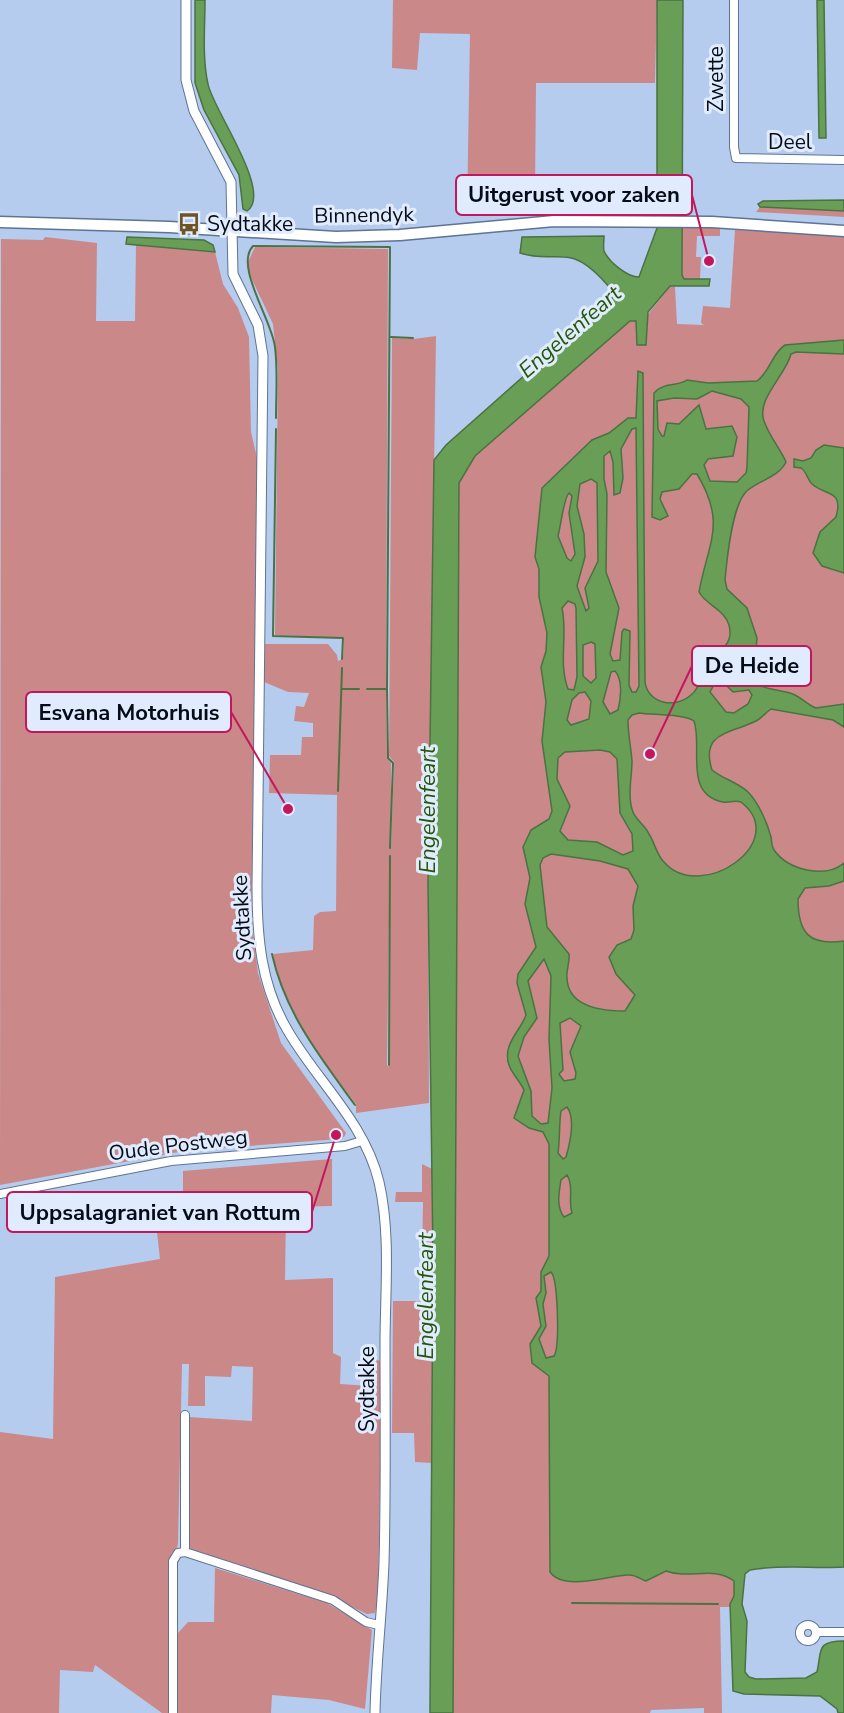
<svg xmlns="http://www.w3.org/2000/svg" width="844" height="1713" font-family="'Nunito Sans',sans-serif">
<rect width="100%" height="100%" fill="#b5ccee"/>
<path fill="#cb8889" fill-rule="evenodd" d="M393,0H657L655,83H536L535,194L579,192L580,208L467,213L470,34L420,33L417,70L392,68Z
M760,207L844,211V217L756,212Z
M682,228H720V236H697L696,257H701L700,279H684L682,275Z
M735,230L844,235V1300L739,1567L735,1607H720L722,1713H704V1708L651,1710L650,1713H452L457,481L473,454L629,317H646L670,286L675,287L677,324L704,325L701,323L703,306L730,308Z
M45,237L97,243L96,321H135L136,244L215,252L223,284L238,308L249,337L251,432L258,462L251,920L258,973L281,1043L346,1133L344,1137L339,1139L184,1151L0,1185L1,239L43,240Z
M255,247L388,249L386,688L367,690H386L387,758L391,763V849L394,762L389,756L392,338L414,339L436,336L428,885L429,1103L356,1113V1104C322,1059 285,1012 273,954L313,950L314,916L320,912L336,911L337,795L269,793L270,755H301L302,737H313V723L294,721L296,706L304,707L309,693L288,692L264,682V644H328L337,655L338,661L343,659L344,638L275,635L278,369L273,324L249,273L248,262ZM390,855L389,1067L387,1065Z
M332,1159V1206L286,1207L285,1280L333,1278V1353L341,1357L340,1384L370,1386L373,1381L374,1358L382,1362L378,1596L375,1613L367,1614L323,1593L190,1549L187,1541L188,1417L252,1421L253,1367L232,1366L231,1377L205,1376V1406H188L189,1364H182L178,1543L177,1548L171,1554V1713H162L95,1665L93,1672L60,1670L59,1713H0V1432L53,1439L55,1277L160,1259L153,1197L183,1192V1171Z
M422,1164L432,1169L433,1263L422,1264L423,1202H395L396,1192H422Z
M393,1301H432V1463L415,1462L414,1433H392Z
M215,1568L327,1603L372,1630L365,1709L329,1700L272,1695L271,1713H178V1633L188,1622H214Z"/>
<path fill="#699e56" stroke="#4b7243" stroke-width="1.5" fill-rule="evenodd" d="M195,0H205C205,28 202,57 208,84C212,108 274,193 247,211L243,209L239,175L204,110L195,83Z
M657,0H683L682,275L684,279H710L709,286H670L648,312L646,345H637L636,321H630L475,456L459,483L453,1713H430L433,1256L428,885L434,460L446,445L612,298C614,290 607,285 602,279C567,242 557,265 520,253L522,237L604,236C604,240 603,247 604,251C609,262 627,277 639,277L657,228Z
M817,0H824L826,138H819Z
M844,200V211L760,207L758,204L763,201Z
M127,237L204,240L213,245L215,252L126,244Z
M844,340V354L796,352L791,354C786,375 756,399 764,421C769,436 780,448 786,462C779,477 760,480 748,490C732,502 727,559 725,580L727,589L747,608L757,638L756,650L746,665C746,693 779,687 795,695C803,699 808,705 816,708L844,704V727L833,720L771,709C765,713 762,718 756,721C730,734 700,732 712,770C723,779 737,782 748,792C758,802 767,822 771,837C772,842 771,845 774,850C788,870 825,879 844,863V881L829,886L805,888L798,899C798,933 809,946 844,941V1567C813,1569 782,1564 750,1570L745,1574L742,1604L747,1621L745,1672L749,1677L756,1679L806,1678L817,1672C822,1651 815,1641 844,1641V1713H838L837,1709L820,1696L744,1694L733,1691L730,1604L734,1596V1581C713,1565 690,1580 666,1571L646,1581C640,1579 635,1574 628,1575C610,1575 564,1592 550,1572L549,1376L532,1363L530,1344L541,1326L536,1298L541,1291V1272L549,1256V1144L543,1132L529,1128L514,1118L524,1090C520,1081 512,1074 509,1065C502,1044 520,1032 526,1015L517,983L518,974L536,947L525,904L530,878L523,847L531,830L549,819L552,811L542,741L546,702L541,667L546,651L547,633L539,597V569L535,557L542,488L592,440L609,433L628,418H636L638,371L643,373L645,682C648,704 675,709 691,695C701,687 700,676 706,667C712,657 726,650 729,639C731,634 730,629 729,625C725,610 706,605 699,592C708,542 727,524 697,474H692L679,489L662,492L660,499L668,516L660,520L652,517L654,393C663,382 677,387 687,380L708,383L757,381C770,372 772,353 785,345ZM712,391L741,399L749,407L747,467L746,473L737,482L710,481L704,465L708,459L733,456L737,437L732,426L706,429L699,405L679,424L667,423L664,436H662L658,429L657,401L674,398L697,399ZM636,428L639,686L636,692H632L629,685L630,631L624,629L622,632L620,660L613,661L610,654L619,608L606,572L607,494L604,479V456L610,451L613,462L614,495L620,493L623,478L621,449L632,429ZM591,479L597,483L598,561L585,588L589,608L586,611L577,586L585,557L584,534L577,506L580,484ZM569,493L572,496L569,513L575,554L571,561L567,558L558,536C561,525 564,497 569,493ZM568,601L575,604L576,608L577,677L574,690L568,689C558,662 568,635 562,608ZM591,642L595,644L596,678L591,683L583,676V645ZM615,671C623,680 621,698 618,710L610,714L603,702L611,672ZM715,683L726,685L733,692L749,690L752,695L748,704L734,713L726,712L710,692ZM585,692L591,701L589,719L571,725L567,720L572,700L579,693ZM639,713C652,715 686,714 694,721C703,747 683,794 723,802C729,803 734,800 741,802C792,842 700,904 664,862C656,854 655,843 649,834C645,825 636,820 633,812C627,797 632,777 632,761C631,747 628,735 628,720L632,715ZM600,750L610,752L617,759L620,813L632,834L633,851L623,855L597,842L568,840L560,831L570,806L557,779L558,758L565,752ZM551,854L600,861L628,869L638,886L633,906L634,930L631,939L617,945L609,957L616,974L635,995L625,1011C602,1011 568,1007 567,978C566,970 570,962 569,954L547,927L540,865L543,858ZM544,959L551,976L549,1039L552,1088L548,1123L541,1124L532,1116L531,1091L518,1056L524,1037L537,1018L528,981ZM570,1018L581,1026L570,1052L576,1073L575,1079L564,1081L559,1074L563,1070L560,1023ZM567,1107C576,1119 570,1143 566,1157L563,1159L558,1153C560,1140 559,1123 561,1111ZM567,1175C574,1186 568,1201 572,1213L564,1217C556,1207 559,1192 561,1180ZM551,1272C558,1279 560,1347 554,1356L546,1358L539,1339L546,1326L543,1304L546,1293L544,1276Z
M824,445L844,448V573L822,566L813,553L820,532L836,517C844,489 825,496 812,484C807,479 807,472 801,468L794,467V459L803,461L811,458L816,450Z"/>
<g fill="none" stroke-linecap="round" stroke-linejoin="round">
<path stroke="#4b7243" stroke-width="2" d="M391,337L413,338
M276,418C276,395 278,370 275,347C272,320 234,266 253,246L390,247L387,689L388,758L393,763L390,848
M276,429L273,636L343,638L342,659
M342,689H359
M367,689H386
M338,791L342,668
M272,954C285,1013 320,1057 355,1105
M389,1065L390,856
M572,1603L718,1604"/>
<g stroke="#5f7392" stroke-width="10">
<path id="minor" d="M734,0V147L736,158L844,160
M0,1194L171,1161L345,1146L362,1141
M185,1415V1552L333,1600L366,1622L379,1625
M800 1633a8 8 0 1 1 16 0a8 8 0 1 1-16 0Z
M816,1632H844
M173,1713V1561L178,1553L185,1552"/>
</g>
<g stroke="#5f7392" stroke-width="11">
<path id="tertiary" d="M186,0V80L194,111L231,182L233,274L258,325L263,356L257,887C257,938 261,986 288,1031C317,1081 365,1123 379,1182C391,1234 385,1292 385,1345C385,1418 386,1491 384,1563C382,1613 376,1663 375,1713"/>
</g>
<g stroke="#5f7392" stroke-width="13">
<path id="secondary" d="M0,222L169,227L336,237L400,235L554,221L712,222L844,231"/>
</g>
<use href="#minor" stroke="#fff" stroke-width="8"/>
<use href="#tertiary" stroke="#fff" stroke-width="9"/>
<use href="#secondary" stroke="#fff" stroke-width="10"/>
</g>
<defs>
<g id="bus-bare" transform="scale(1.8)"><path d="M-5-6H5V4H4V6H2V4H-2V6H-4V4H-5ZM-3.5-4V0h7V-4ZM-3.5 1.2v1.5H-2V1.2ZM2 1.2v1.5H3.5V1.2Z" fill="#6e5325" stroke="#e0ecfd" stroke-width="2.5" paint-order="stroke"/></g>
</defs>
<g fill-rule="evenodd">
<use href="#bus-bare" x="189" y="224"/>
</g>
<g text-anchor="middle" dominant-baseline="central" stroke-width="6" stroke-linejoin="round" paint-order="stroke">
<g font-size="21" fill="#050c18" stroke="#e0ecfd">
<text transform="translate(716 79) rotate(-90)">Zwette</text>
<text x="790" y="142">Deel</text>
<text transform="translate(364 215) rotate(-1)">Binnendyk</text>
<text transform="translate(242 918) rotate(-93)">Sydtakke</text>
<text transform="translate(178 1145) rotate(-7)">Oude Postweg</text>
<text transform="translate(367 1389) rotate(-90)">Sydtakke</text>
</g>
<g font-size="21" fill="#050c18" stroke="#e0ecfd" text-anchor="start">
<text x="207" y="224">Sydtakke</text>
</g>
<g font-size="22" font-style="italic" fill="#24570b" stroke="#e0ecfd">
<text transform="translate(570 332) rotate(-41)">Engelenfeart</text>
<text transform="translate(428 810) rotate(-90)">Engelenfeart</text>
<text transform="translate(426 1296) rotate(-90)">Engelenfeart</text>
</g>
</g>
<path fill="none" stroke="#c2185b" stroke-width="2" d="M709 261L692 195M650 754L692 666M288 809L231 712M336 1135L312 1212"/>
<g fill="#c2185b" stroke="#e0ecfd" stroke-width="2">
<circle cx="709" cy="261" r="6"/>
<circle cx="650" cy="754" r="6"/>
<circle cx="288" cy="809" r="6"/>
<circle cx="336" cy="1135" r="6"/>
</g>
<g fill="#e0ecfd" stroke="#c2185b" stroke-width="2">
<rect x="456" y="175" width="236" height="40" rx="6"/>
<rect x="692" y="646" width="119" height="40" rx="6"/>
<rect x="26" y="692" width="205" height="40" rx="6"/>
<rect x="7" y="1192" width="305" height="40" rx="6"/>
</g>
<g font-size="22" text-anchor="middle" font-weight="bold" fill="#050c18">
<text x="574" y="202">Uitgerust voor zaken</text>
<text x="752" y="673">De Heide</text>
<text x="129" y="720">Esvana Motorhuis</text>
<text x="160" y="1220">Uppsalagraniet van Rottum</text>
</g>
</svg>
